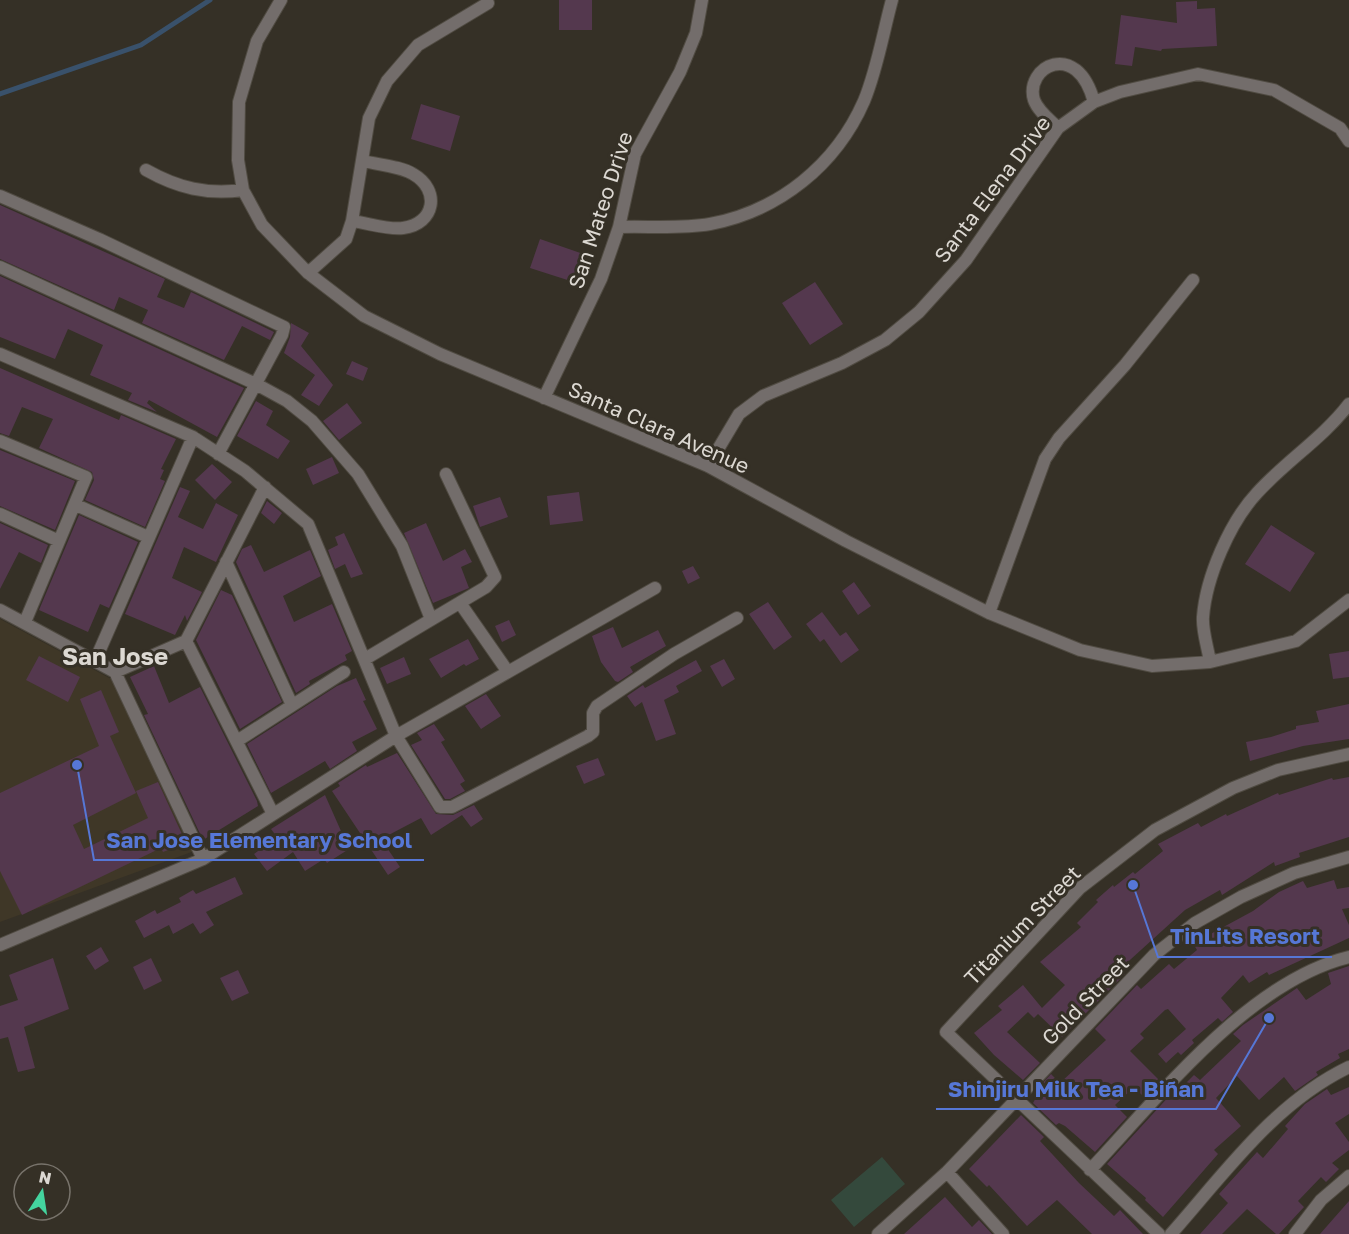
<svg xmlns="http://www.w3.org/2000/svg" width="1349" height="1234" font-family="'Golos Text',sans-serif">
<rect width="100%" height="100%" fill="#353026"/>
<path fill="#3f3727" d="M0,619L113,680L197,850L0,922Z"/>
<path fill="#34493c" d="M882,1157L905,1184L854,1227L831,1200Z"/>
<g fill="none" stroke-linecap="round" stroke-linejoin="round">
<path stroke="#39516b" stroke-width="5" d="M0,94L141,45L210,0"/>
</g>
<path fill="#54384e" d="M559,0H592V30H559Z
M1197,1V9L1215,8L1217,46L1162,49L1161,51L1135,47L1132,66L1115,64L1121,15L1177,23L1176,2Z
M421,104L460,116L450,151L411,139Z
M0,205L165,279L157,297L184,308L191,292L274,332L270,340L242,326L224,360L142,323L148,310L119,297L114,310L0,259Z
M540,239L592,257L583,285L530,268Z
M0,276L244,388L217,437L149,400L147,403L157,412L128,400L132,393L90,375L103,345L68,329L55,359L0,337Z
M815,282L843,324L810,345L782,303Z
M291,323L309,333L301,346L333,385L319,406L301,395L315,375L284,353L290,337Z
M352,361L368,368L363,381L346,374Z
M0,368L119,420L121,415L176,439L161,469L164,470L160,479L165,481L145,527L85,500L94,480L92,472L39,448L53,419L22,407L9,436L0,433Z
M256,401L273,411L266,425L290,441L278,459L237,436Z
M347,403L362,423L339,440L323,421Z
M0,450L75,481L55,530L0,506Z
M332,457L339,473L313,485L306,469Z
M212,464L232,482L215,500L195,480Z
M180,487L190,491L178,517L203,529L216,503L238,515L216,562L184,547L172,578L202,592L187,621L185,615L175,635L125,614Z
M579,492L583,521L550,525L547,496Z
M500,497L508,517L480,527L473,506Z
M267,501L282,513L274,524L261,513Z
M79,515L138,542L109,608L100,604L88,632L39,610Z
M0,523L48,545L41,563L19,552L0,589Z
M426,523L443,561L465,549L472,562L461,567L469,588L433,603L404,533Z
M1271,525L1315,553L1290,592L1245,564Z
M344,533L363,574L351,578L345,564L335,569L328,550L338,545L335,537Z
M251,545L264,572L310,550L321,576L283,596L294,622L332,604L352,651L345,655L347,660L309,681L310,684L296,693L236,562L242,549Z
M693,566L700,578L688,584L682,571Z
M854,582L871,606L858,615L842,591Z
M221,590L232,595L282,702L240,729L196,640Z
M768,602L792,637L774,650L749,614Z
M822,612L840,636L846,632L859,650L841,663L824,639L820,642L806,624Z
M509,620L516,635L502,642L495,626Z
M613,627L622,648L658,630L666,646L630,667L633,672L618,682L615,681L601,662L592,636Z
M468,639L479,659L466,666L464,664L441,678L429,659Z
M1349,651V677L1333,679L1329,654Z
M39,656L80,677L68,702L26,680Z
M404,657L411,674L387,684L380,668Z
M724,659L735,679L722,687L710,666Z
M696,660L702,671L676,686L679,692L664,700L676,734L656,741L642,702L635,707L627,696L643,685L645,688Z
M154,666L169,703L200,687L257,801L258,806L203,840L144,715L148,714L130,677Z
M356,678L366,700L363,701L377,729L352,742L357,751L330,769L325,761L271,793L247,744L337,686Z
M101,690L119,732L110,736L136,793L73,825L84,849L148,818L136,791L158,782L186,843L163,852L161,848L22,915L0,871V793L99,746L80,699Z
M486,694L501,716L481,729L465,706Z
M1349,704V739L1303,746L1250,761L1246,742L1271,737L1296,729V726L1319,722L1316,711Z
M434,724L445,740L441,742L465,781L460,784L465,791L450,799H445L411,745L422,740L417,733Z
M397,753L436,814L453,815L474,805L483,819L471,827L462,815L431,835L421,818L381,839L400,867L388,875L332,791L340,786L338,783L366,765L367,767Z
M598,758L605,775L584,784L576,766Z
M1349,777V837L1299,853L1300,857L1275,866L1274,862L1222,895L1220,890L1185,910L1120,969L1125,974L1062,1037L1038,1014L1034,1018L1028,1012L1007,1032L1040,1063L1023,1080L994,1055L974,1033L1002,1010L998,1006L1023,985L1042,1008L1065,985L1040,962L1081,927L1077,923L1098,902L1096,900L1113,885L1114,887L1133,872L1135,874L1163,851L1158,844L1198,823L1201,827L1226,814L1227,816L1278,793L1279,795L1332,778L1333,780Z
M325,795L349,849L327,863L324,859L305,871L293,852L267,871L254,854L277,837L271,829Z
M235,877L243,894L206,912L214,925L200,934L193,923L173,934L169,925L144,938L135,921L155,910L157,914L181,902L179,898L193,890L196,894Z
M1334,880L1337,889L1349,887V908L1342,909L1349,925V938L1269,975L1267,972L1249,983L1243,975L1221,998L1233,1012L1222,1022L1218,1018L1192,1040L1194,1043L1181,1055L1178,1052L1166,1063L1158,1054L1186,1029L1168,1009L1165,1010L1140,1034L1144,1038L1130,1051L1160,1081L1145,1098L1134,1087L1115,1105L1127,1117L1095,1152L1065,1126L1059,1123L1056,1125L1033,1103L1038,1094L1035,1091L1051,1074L1060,1083L1106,1040L1095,1029L1137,985L1141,989L1169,964L1174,969L1197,950L1191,940L1203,933L1205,937L1253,911L1279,892L1303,881L1307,888Z
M101,947L109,961L95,970L86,956Z
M53,958L69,1009L24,1027L35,1068L18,1072L8,1037L0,1039V1006L18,1000L9,975Z
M151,958L162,981L144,990L133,967Z
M1349,966V1049L1338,1054L1340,1058L1316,1072L1318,1075L1295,1091L1284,1077L1259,1100L1237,1076L1216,1098L1241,1126L1214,1150L1218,1154L1163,1217L1145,1200L1146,1198L1107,1164L1172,1093L1174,1095L1194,1075L1200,1080L1241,1041L1233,1034L1243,1025L1297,988L1306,1000L1331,984L1328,973Z
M238,970L249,993L232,1001L220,978Z
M1349,1087V1114L1335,1123L1349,1142V1150L1332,1163L1339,1169L1326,1182L1321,1177L1298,1201L1304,1207L1279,1234H1276L1247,1209L1222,1234H1200L1228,1203L1219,1194L1257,1152L1263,1158L1288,1129L1285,1126L1305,1104L1327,1089L1331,1095Z
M1021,1115L1044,1137L1040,1141L1079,1183L1114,1216L1120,1210L1143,1234H1092L1057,1200L1027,1226L989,1185L987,1187L969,1169Z
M945,1197L972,1227L979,1220L992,1234H904Z
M1349,1201V1234H1320Z"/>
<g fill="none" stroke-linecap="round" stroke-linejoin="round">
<g stroke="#504b42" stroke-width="14">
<path id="street" d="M281,0L257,41L239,102L238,160L243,190L262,225L308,273L364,316L440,354L708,466L846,541L989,613L1080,650L1152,666L1210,662L1296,641L1349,600
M1058,128C1050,120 1038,111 1034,100C1024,67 1077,38 1094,102
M146,170C178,188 207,195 243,190
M0,196L101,240L284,327L282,335L218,454
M352,221C368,223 388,230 403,228C435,224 441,190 413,174C400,166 379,165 364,161
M619,227C648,226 681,229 710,224C779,211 836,165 864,101C877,70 883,33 892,0
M0,267L256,384L287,401L312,421L358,474L402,546L431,619
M308,273L346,239L352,221L369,118L387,81L418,45L488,3
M0,354L193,437L245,471L308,524L396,736L440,807H452L588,736L593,732V713L597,706L674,654L737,618
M544,398L601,279L619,227L635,154L680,72L696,33L702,0
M0,441L86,477L25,622
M708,466L739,414L763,396L842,363L885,340L919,312L966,260L1058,128L1094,102L1120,92L1198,74L1274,90L1340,128L1349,141
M76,505L148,537
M0,514L59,541
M226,562L292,705
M460,603L508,672
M0,610L115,672L203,859
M989,613L1045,459L1059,438L1125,365L1193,280
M186,641L273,814
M365,659L486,587L495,577L446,474
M95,661L193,437
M1210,662C1208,648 1202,631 1203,617C1206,577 1230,522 1257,493C1286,461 1323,438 1349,404
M115,672L186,641L265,487
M237,741L344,672
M0,945L203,859L396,736L655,588
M1090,1170C1159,1097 1249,981 1349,957
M947,1172L1003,1234
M878,1234L947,1172L1154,955L1195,923L1241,897L1294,873L1349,857
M1159,1234L946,1032L1080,888L1155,830L1233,788L1278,770L1349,754
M1171,1234C1225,1173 1274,1103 1349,1067
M1295,1234L1321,1200L1349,1176"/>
</g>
<use href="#street" stroke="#736d6b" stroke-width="12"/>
</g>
<g text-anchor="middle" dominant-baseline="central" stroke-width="6" stroke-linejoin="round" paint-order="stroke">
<g font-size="21" fill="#dcd8d2" stroke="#353026">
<text transform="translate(992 189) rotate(-53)">Santa Elena Drive</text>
<text transform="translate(600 210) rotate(-72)">San Mateo Drive</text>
<text transform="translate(659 427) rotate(24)">Santa Clara Avenue</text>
<text transform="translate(1022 925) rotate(-46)">Titanium Street</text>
<text transform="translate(1085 1000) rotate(-46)">Gold Street</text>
</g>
<g font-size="24" font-weight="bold" fill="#dcd8d2" stroke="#353026">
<text x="115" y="655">San Jose</text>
</g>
</g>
<path fill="none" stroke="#5677d6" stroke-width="2" d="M77 765L94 860H424M1133 885L1158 957H1332M1269 1018L1216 1109H936"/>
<g fill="#5677d6" stroke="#353026" stroke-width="2">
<circle cx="77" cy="765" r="6"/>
<circle cx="1133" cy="885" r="6"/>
<circle cx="1269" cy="1018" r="6"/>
</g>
<g font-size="22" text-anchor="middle" font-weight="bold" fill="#5677d6" stroke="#353026" stroke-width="6" stroke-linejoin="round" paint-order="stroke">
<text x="259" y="848">San Jose Elementary School</text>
<text x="1245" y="944">TinLits Resort</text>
<text x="1076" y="1097">Shinjiru Milk Tea - Biñan</text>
</g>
<g transform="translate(42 1192) rotate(12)"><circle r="28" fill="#353026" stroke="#78736b" stroke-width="1.5"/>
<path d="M0-4.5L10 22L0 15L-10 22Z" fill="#44d49f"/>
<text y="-9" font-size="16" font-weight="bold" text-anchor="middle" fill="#dcd8d2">N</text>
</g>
</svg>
